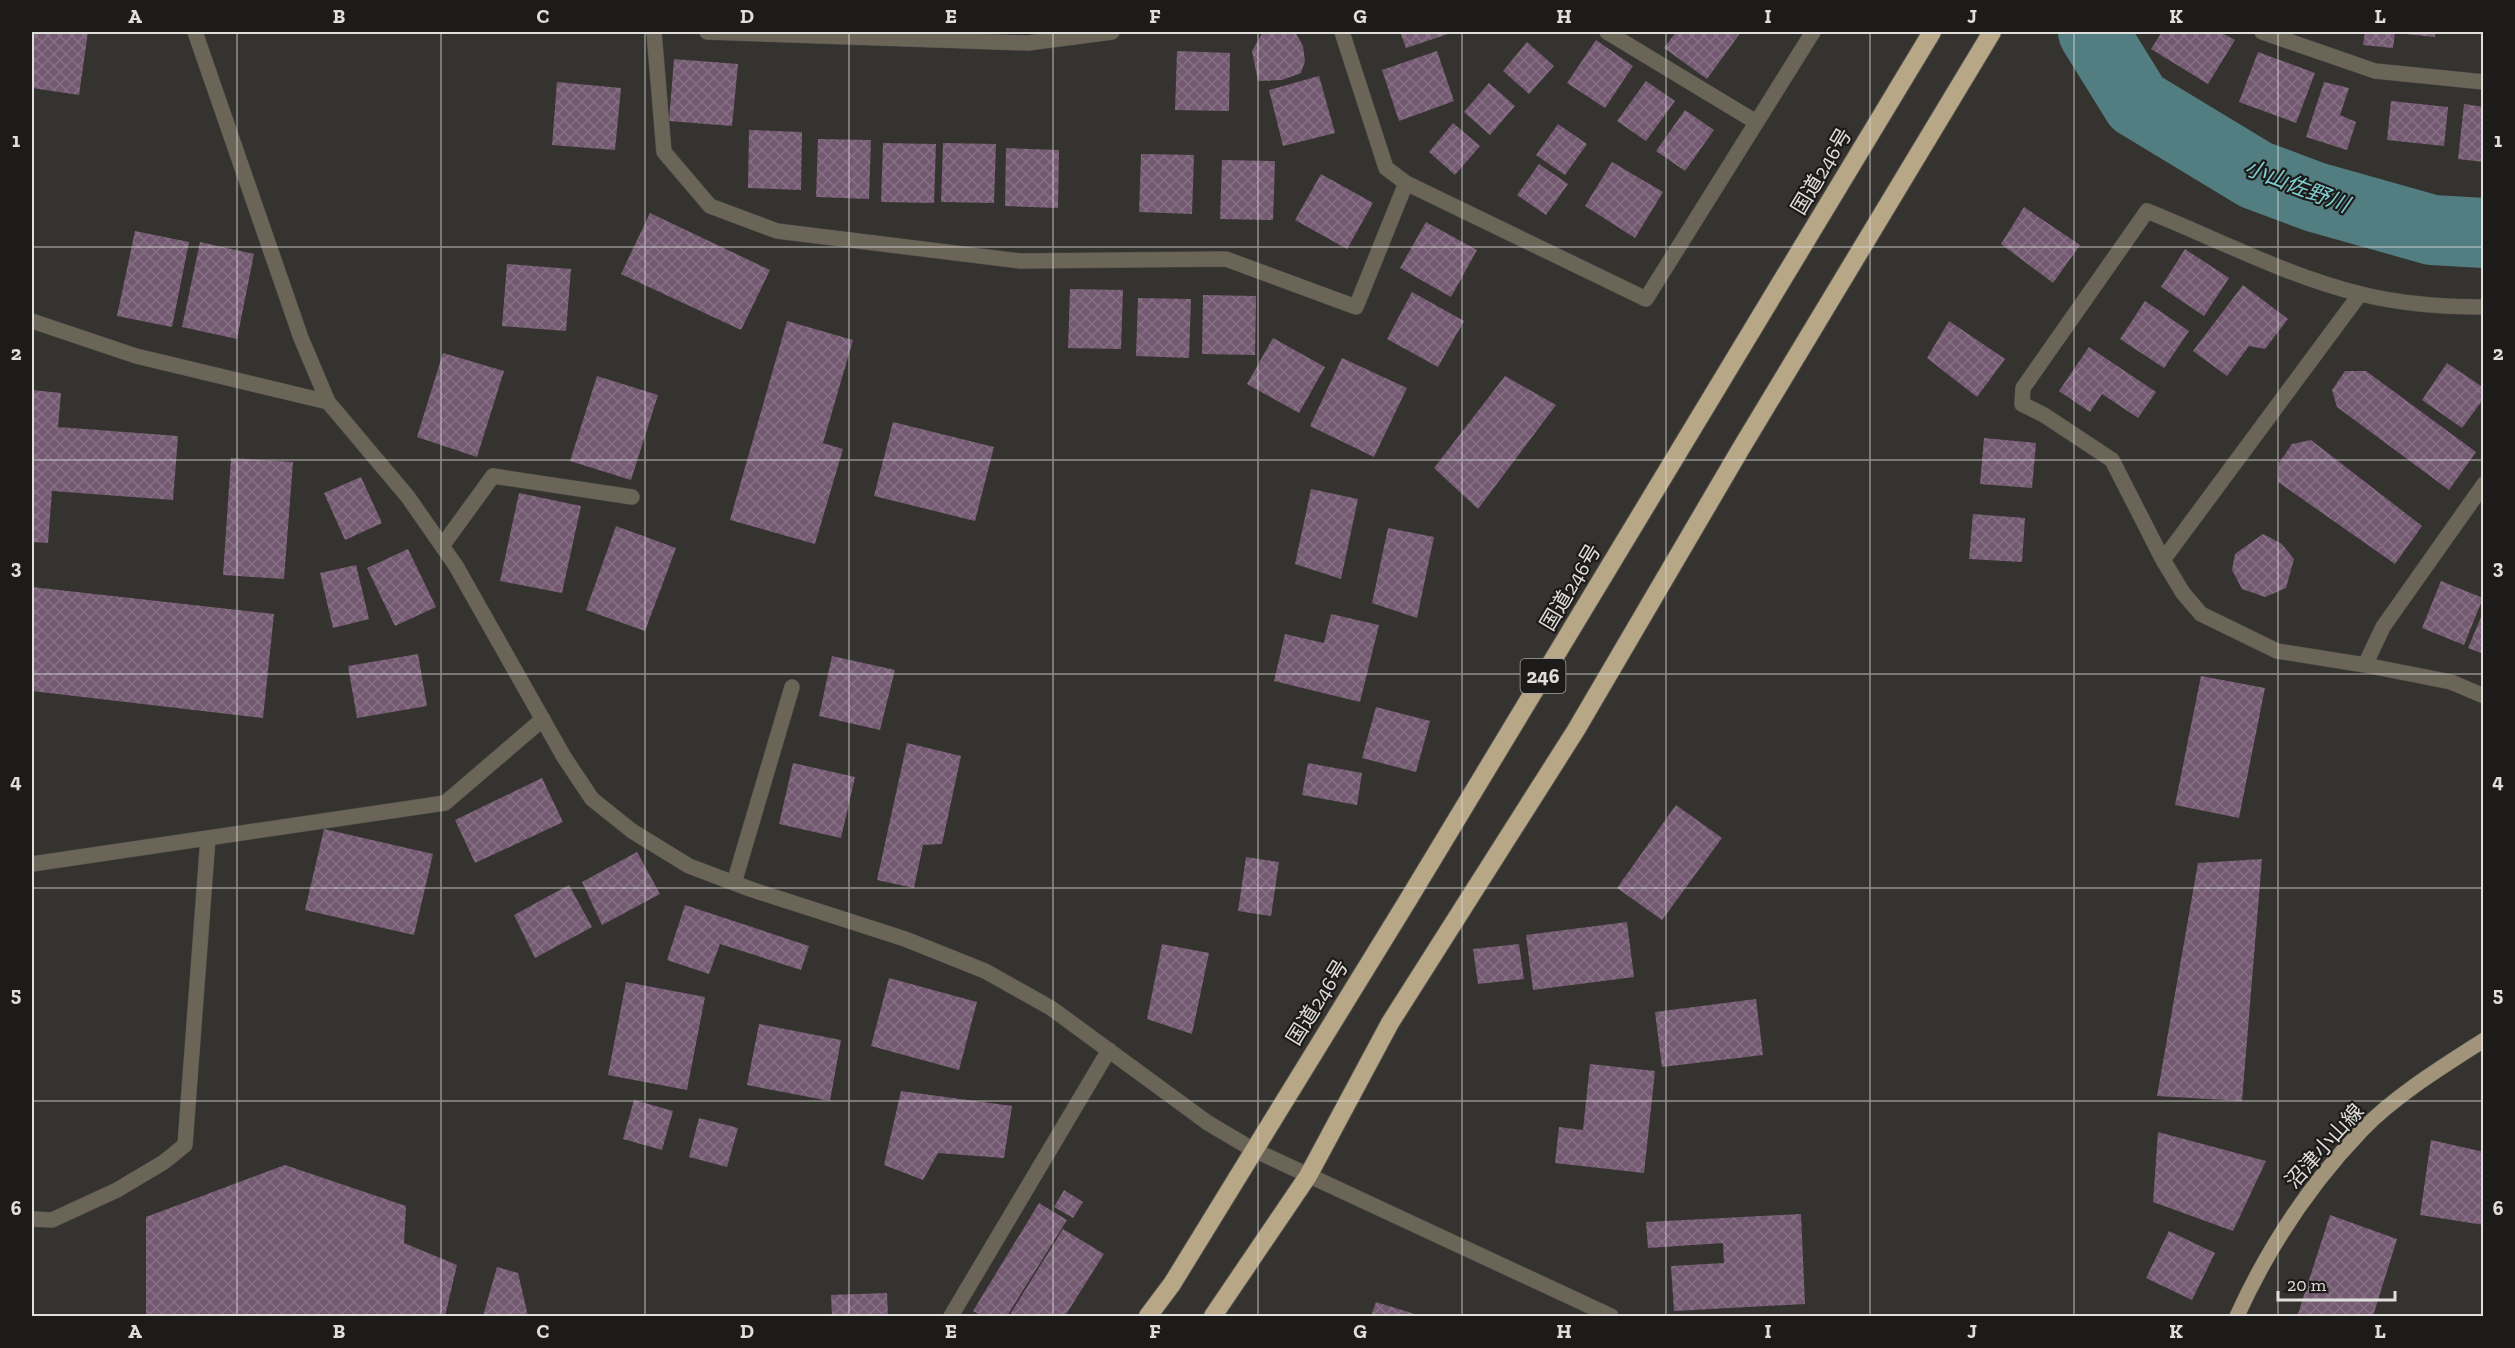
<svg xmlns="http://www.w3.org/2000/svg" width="2515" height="1348" font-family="'Zilla Slab','Noto Sans JP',serif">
<defs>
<pattern id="building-cross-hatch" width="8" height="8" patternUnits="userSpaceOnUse" patternTransform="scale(1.5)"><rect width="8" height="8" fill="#735a71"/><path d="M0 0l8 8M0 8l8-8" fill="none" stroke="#877185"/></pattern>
</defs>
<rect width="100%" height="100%" fill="#35332f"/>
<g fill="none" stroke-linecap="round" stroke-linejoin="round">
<path stroke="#537e81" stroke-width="70" d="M2093,32L2137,103L2256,175L2315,197L2432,230L2484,233"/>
</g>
<path fill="url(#building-cross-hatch)" d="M32,32H88L79,95L32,88Z
M1263,32H1295L1303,46L1305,61L1301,73L1282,80L1258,81L1252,51Z
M1400,32H1454L1406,48Z
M1676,32H1741L1707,79L1664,48Z
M2162,32H2220L2235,40L2208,84L2151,49Z
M2365,32H2435V37L2395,33L2393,48L2363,45Z
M1596,40L1633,66L1605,108L1567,83Z
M1527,42L1554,66L1529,94L1503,71Z
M1177,51L1230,53L1229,111L1175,110Z
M1437,51L1454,101L1399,121L1382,70Z
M2258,52L2315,73L2296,123L2239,102Z
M674,59L738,64L732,126L669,121Z
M1319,76L1335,133L1283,146L1269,90Z
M1646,81L1675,101L1646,141L1617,121Z
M557,82L621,88L615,150L552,145Z
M2324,82L2349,88L2340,115L2356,122L2347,150L2306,137Z
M1489,83L1515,106L1490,135L1464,112Z
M2391,101L2448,107L2444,146L2387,140Z
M2464,104L2484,107V162L2458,159Z
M1685,110L1714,130L1685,171L1656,151Z
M1453,123L1480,146L1455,175L1429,152Z
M1558,124L1587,144L1565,175L1536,155Z
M749,130L802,132L801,190L748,188Z
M818,139L871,140L869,199L816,197Z
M883,143L936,144L934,203L881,202Z
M943,143L996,144L994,203L941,202Z
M1006,148L1059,150L1058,208L1005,206Z
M1141,154L1194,155L1192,214L1139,212Z
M1222,160L1275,161L1273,220L1220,219Z
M1612,162L1663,192L1635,238L1585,206Z
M1539,164L1568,184L1546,215L1517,195Z
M1321,174L1373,203L1347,249L1295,220Z
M2024,207L2080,245L2053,283L2001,244Z
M650,213L770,270L741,330L621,274Z
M1426,222L1477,250L1451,297L1400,268Z
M135,231L189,242L172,327L117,316Z
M200,242L254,254L237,339L182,327Z
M2185,249L2229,278L2204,316L2161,287Z
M507,264L571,269L566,331L502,326Z
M2243,285L2288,319L2265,349L2249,346L2227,376L2193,351Z
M1070,289L1123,290L1121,349L1068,348Z
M1412,292L1464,321L1438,367L1387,339Z
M1203,295L1256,296L1255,355L1202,354Z
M1138,298L1191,299L1189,358L1136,356Z
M2145,301L2189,331L2164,368L2120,339Z
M787,321L853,340L823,443L843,449L815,544L730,520Z
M1949,321L2005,359L1977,397L1927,358Z
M1273,338L1325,367L1299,413L1247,384Z
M2089,347L2156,392L2138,418L2102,394L2090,412L2059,391Z
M443,353L504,371L477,457L417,437Z
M1342,358L1407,388L1374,457L1310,426Z
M2447,363L2484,388V398L2462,428L2422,400Z
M2345,371H2366L2476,452L2449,490L2337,407L2332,390Z
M597,376L658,395L631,480L570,461Z
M1505,376L1556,405L1478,509L1434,468Z
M32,390L61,393L58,427L178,436L173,500L52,491L48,543L32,542Z
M893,422L994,447L975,521L874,496Z
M1984,438L2036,443L2032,488L1980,484Z
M2311,440L2422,526L2395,564L2278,482L2279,463L2292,444Z
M231,458L293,462L284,579L223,575Z
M361,477L382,523L345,540L324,493Z
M1311,489L1358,499L1341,579L1295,564Z
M519,493L581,506L562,593L500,581Z
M1973,514L2025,518L2022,562L1969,559Z
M616,526L676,548L645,631L586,610Z
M1388,528L1434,537L1417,618L1372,603Z
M2263,534L2282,544L2294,559L2286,588L2265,597L2242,589L2232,570L2235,554Z
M408,549L436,607L395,626L367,568Z
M356,565L369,619L333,628L320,573Z
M2441,581L2483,598L2464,645L2422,628Z
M32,587L274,614L263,718L32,691Z
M2484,610V654L2468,648Z
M1331,614L1379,625L1360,702L1274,681L1285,634L1324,643Z
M418,654L427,706L357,718L348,666Z
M832,656L895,670L880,730L819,716Z
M2201,676L2265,688L2239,818L2175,805Z
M1376,707L1430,721L1416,772L1362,758Z
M907,743L961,756L942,844L923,845L914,888L877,880Z
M793,763L855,777L841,838L779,824Z
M1308,763L1362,773L1357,805L1302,795Z
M542,778L563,822L475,863L455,820Z
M1676,805L1722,838L1662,920L1617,888Z
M324,829L433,854L414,935L305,910Z
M637,852L660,894L602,925L582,882Z
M1246,857L1279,862L1271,916L1238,911Z
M2262,859L2242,1101L2157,1096L2198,863Z
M569,885L592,927L535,958L514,915Z
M685,905L809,946L801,970L720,944L709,974L667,960Z
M1627,922L1634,977L1533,990L1526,935Z
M1162,944L1209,953L1192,1034L1147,1019Z
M1519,944L1524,979L1478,984L1473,949Z
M889,978L977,1002L959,1070L871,1046Z
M626,982L705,997L687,1090L608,1075Z
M1756,999L1763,1055L1662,1067L1655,1012Z
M759,1024L841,1040L830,1101L747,1085Z
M1590,1064L1655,1071L1644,1173L1555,1163L1559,1127L1583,1130Z
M901,1091L1012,1106L1004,1158L938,1153L923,1180L884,1165Z
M634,1100L673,1111L662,1150L623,1139Z
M699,1118L738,1128L727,1167L689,1157Z
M2158,1132L2266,1161L2233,1231L2153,1202Z
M2431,1140L2484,1152V1225L2420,1215Z
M285,1165L406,1206L404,1243L457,1265L445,1316H146V1217Z
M1064,1190L1083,1202L1073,1218L1054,1207Z
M1039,1203L1067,1220L1007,1316H982L973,1311Z
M1801,1214L1805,1304L1674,1311L1671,1266L1724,1263L1723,1243L1648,1248L1646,1222Z
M2330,1215L2397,1239L2373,1316H2305L2298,1314Z
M1063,1229L1104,1254L1065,1316H1009Z
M2169,1231L2215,1253L2192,1300L2146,1278Z
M497,1267L518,1273L528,1316H483Z
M887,1293L888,1316H832L831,1295Z
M1376,1302L1421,1316H1371Z"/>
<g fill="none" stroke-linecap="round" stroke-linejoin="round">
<g stroke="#504f4b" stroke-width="16">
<path id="minor" d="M195,32L301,338L328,402L408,497L456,566L564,757L592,799L632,831L689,866L750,889L905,939L985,971L1051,1008L1208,1123L1252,1149L1611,1316
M654,32L664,152L710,206L777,231L1020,261L1226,259L1356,307L1406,183
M707,32L1028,43L1112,32
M1342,32L1386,168L1406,183L1646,299L1813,32
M1607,32L1756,122
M2262,32L2375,71L2484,82
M2484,307C2442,307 2401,304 2361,294C2287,276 2217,239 2147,211L2023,388L2022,404L2044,415L2112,460L2163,560L2183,593L2201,614L2277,651L2365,665L2451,682L2484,696
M32,321L136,356L328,402
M442,546L493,476L632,497
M2163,560L2360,294
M2365,665L2383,627L2484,484
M32,864L445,803L543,719
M734,883L792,687
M32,1219L52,1220L117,1190L164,1162L185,1145L208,838
M951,1316L1109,1050"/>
</g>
<g stroke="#504f4b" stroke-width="16">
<path id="major" d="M2237,1316C2268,1248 2310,1184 2362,1130C2396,1095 2442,1067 2484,1040"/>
</g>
<g stroke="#504f4b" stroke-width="20">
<path id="highway" d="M1148,1316L1172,1284L1408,900L1932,32
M1213,1316L1308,1176L1390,1023L1576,730L1740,450L1992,32"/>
</g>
<use href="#minor" stroke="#6b6558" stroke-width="15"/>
<use href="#major" stroke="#a1947a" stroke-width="15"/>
<use href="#highway" stroke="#b7a787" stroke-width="18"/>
</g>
<path fill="none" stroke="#e0dfdc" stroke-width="1.5" stroke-opacity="0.55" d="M237,32V1316M441,32V1316M645,32V1316M849,32V1316M1053,32V1316M1258,32V1316M1462,32V1316M1666,32V1316M1870,32V1316M2074,32V1316M2278,32V1316M32,247H2484M32,460H2484M32,674H2484M32,888H2484M32,1101H2484"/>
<g text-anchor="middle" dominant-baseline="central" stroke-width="4.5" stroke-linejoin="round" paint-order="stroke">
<rect fill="#1c1b19" stroke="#a5a4a2" stroke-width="1.5" x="1520.5" y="659" width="45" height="34" rx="4.5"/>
<g font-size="20" font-weight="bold" fill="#e0dfdc">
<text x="1543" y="676">246</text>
</g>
<g font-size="21" fill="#e0dfdc" stroke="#1c1b19">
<text transform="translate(1821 171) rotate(-59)">国道246号</text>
<text transform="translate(1570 587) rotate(-59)">国道246号</text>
<text transform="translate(1317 1002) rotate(-58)">国道246号</text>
<text transform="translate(2324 1146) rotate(-48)">沼津小山線</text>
</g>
<g font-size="22" font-style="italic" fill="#7fced2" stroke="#1c1b19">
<text transform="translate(2297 186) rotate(21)">小山佐野川</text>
</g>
</g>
<rect width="2515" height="1348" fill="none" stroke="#1c1b19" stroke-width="66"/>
<path d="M2278 1291v9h117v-9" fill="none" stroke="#e0dfdc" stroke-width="3"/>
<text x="2287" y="1291" font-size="18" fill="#e0dfdc" stroke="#1c1b19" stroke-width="4.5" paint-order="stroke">20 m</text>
<rect x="33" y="33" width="2449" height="1282" fill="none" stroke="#e0dfdc" stroke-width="2"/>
<g font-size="20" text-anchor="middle" font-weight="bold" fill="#e0dfdc">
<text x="135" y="23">A</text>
<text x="339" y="23">B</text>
<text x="543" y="23">C</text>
<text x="747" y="23">D</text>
<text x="951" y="23">E</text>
<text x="1155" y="23">F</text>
<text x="1360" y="23">G</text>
<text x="1564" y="23">H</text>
<text x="1768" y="23">I</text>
<text x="1972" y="23">J</text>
<text x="2176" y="23">K</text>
<text x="2380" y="23">L</text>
<text x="16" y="147">1</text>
<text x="2498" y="147">1</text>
<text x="16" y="360">2</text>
<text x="2498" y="360">2</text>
<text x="16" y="574">3</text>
<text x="2498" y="574">3</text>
<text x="16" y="788">4</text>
<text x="2498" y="788">4</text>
<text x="16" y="1001">5</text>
<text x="2498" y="1001">5</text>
<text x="16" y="1215">6</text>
<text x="2498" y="1215">6</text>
<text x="135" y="1338">A</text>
<text x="339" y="1338">B</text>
<text x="543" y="1338">C</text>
<text x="747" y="1338">D</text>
<text x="951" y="1338">E</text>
<text x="1155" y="1338">F</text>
<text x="1360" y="1338">G</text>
<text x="1564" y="1338">H</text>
<text x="1768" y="1338">I</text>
<text x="1972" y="1338">J</text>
<text x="2176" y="1338">K</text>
<text x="2380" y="1338">L</text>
</g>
</svg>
